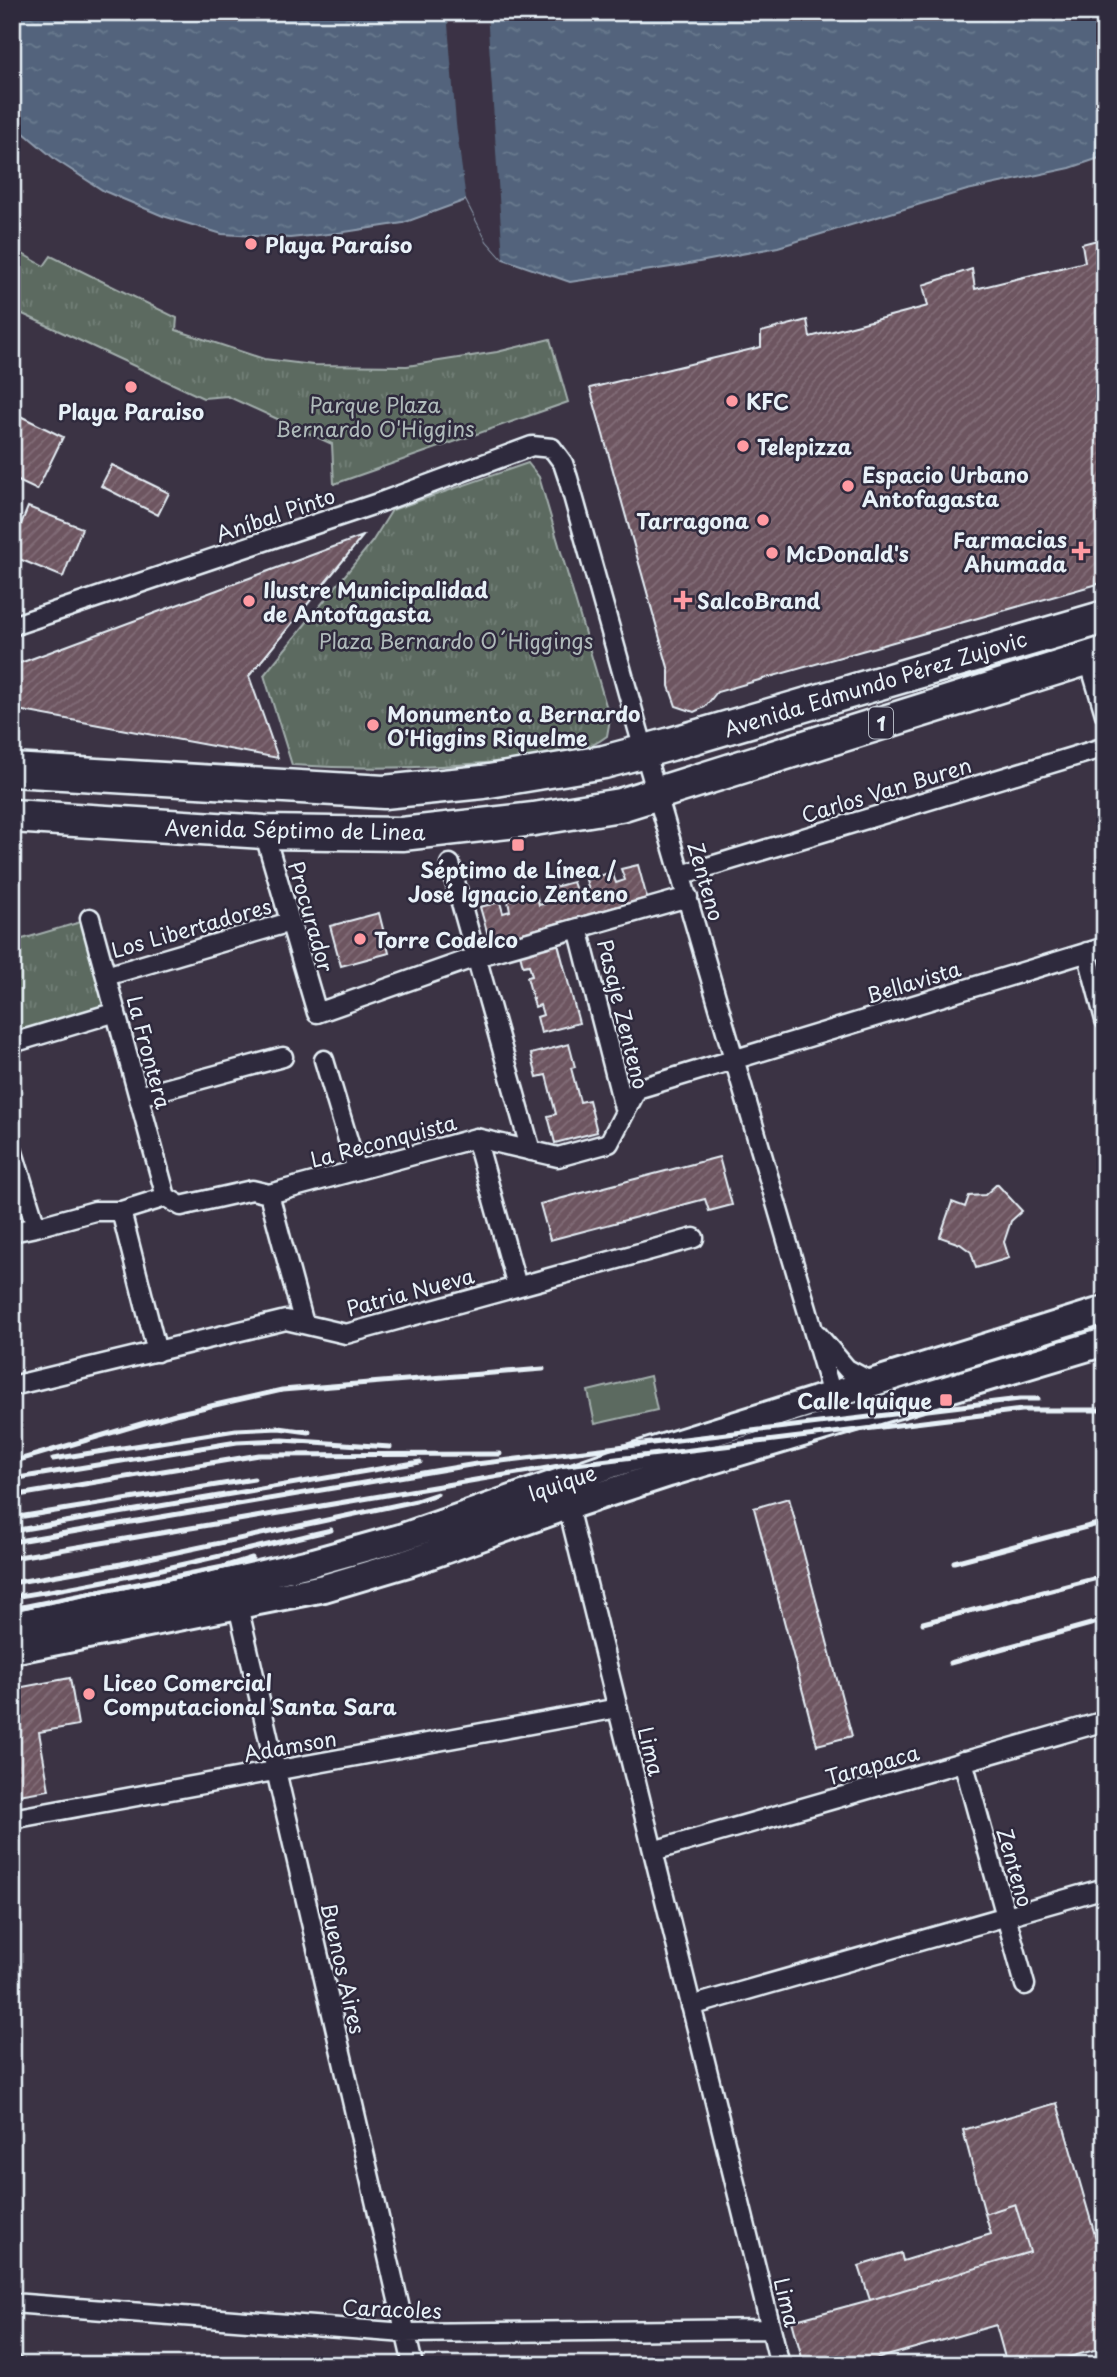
<svg xmlns="http://www.w3.org/2000/svg" width="1117" height="2377" font-family="'Playpen Sans',sans-serif">
<defs>
<pattern id="grass-tufts" width="24" height="20" patternUnits="userSpaceOnUse" patternTransform="scale(1.75)"><rect width="24" height="20" fill="#5c6a60"/><path d="M3 7l-1-3M5 7V3M7 7l1-3M15 17l-1-3M17 17v-4M19 17l1-3" fill="none" stroke="#738078"/></pattern>
<pattern id="water-ripples" width="26" height="14" patternUnits="userSpaceOnUse" patternTransform="scale(1.75)"><rect width="26" height="14" fill="#52647c"/><path d="M2 4q2-2 4 0t4 0M15 11q2-2 4 0t4 0" fill="none" stroke="#6b7b8f"/></pattern>
<pattern id="building-hatch" width="6" height="6" patternUnits="userSpaceOnUse" patternTransform="scale(1.75)"><rect width="6" height="6" fill="#6d5560"/><path d="M-1 1l2-2M0 6l6-6M5 7l2-2" fill="none" stroke="#826e78"/></pattern>
</defs>
<rect width="100%" height="100%" fill="#3b3344"/>
<filter id="ink" filterUnits="userSpaceOnUse"><feTurbulence type="fractalNoise" baseFrequency=".0143" numOctaves="2"/><feDisplacementMap in="SourceGraphic" scale="14" xChannelSelector="R" yChannelSelector="G"/><feConvolveMatrix kernelMatrix="1 2 1 2 8 2 1 2 1" color-interpolation-filters="sRGB"/></filter>
<g filter="url(#ink)">
<path fill="url(#grass-tufts)" stroke="#a2aeac" stroke-width="2" d="M12,248L44,266L51,256L177,318L176,330L264,359L313,365L407,366L497,352L550,339L568,402L334,484L332,444L227,396L203,398L12,309Z
M528,463L539,477L610,719L607,736C583,755 546,757 516,760C442,768 367,770 292,765L264,675L372,542L392,510Z
M84,921L109,1008L12,1036V942Z"/>
<path fill="#5c6a60" stroke="#a2aeac" stroke-width="2" d="M650,1376L657,1410L595,1424L588,1391Z"/>
<path fill="url(#water-ripples)" stroke="#8e9cae" stroke-width="2" d="M12,12H1105V156L1070,168L967,190L778,247L678,266L570,282L503,259L487,241L466,200L403,223L338,233L290,238L222,234L163,216L104,191L56,160L12,123Z"/>
<path fill="#3b3344" d="M447,12H487L503,259L487,241L466,200L456,124Z"/>
<path fill="url(#building-hatch)" stroke="#e8f1f8" stroke-width="2" d="M1097,240L1105,244V582L717,692L705,707L694,712L676,706L669,686V671L590,388L761,347V332L807,320L810,337L928,306L923,285L972,269L975,289L1085,262L1082,244Z
M12,412L63,437L37,490L12,478Z
M112,465L169,493L158,515L101,486Z
M28,507L82,528L63,577L12,556V546Z
M363,536L249,676L278,758L12,709V666Z
M638,865L647,898L490,942L480,907L500,902L503,913L510,911L508,901L536,893L539,905L550,902L547,889L573,882L577,893L589,890L586,880L612,872L616,883L625,880L621,869Z
M379,913L389,953L341,966L330,926Z
M557,940L579,1023L541,1033L537,1017L543,1015L540,1005L535,1007L527,977L532,976L529,965L523,966L519,950Z
M569,1044L575,1067L571,1068L580,1102L589,1100L597,1132L555,1143L548,1116L556,1114L546,1075L537,1077L531,1054Z
M719,1157L732,1205L709,1211L705,1199L550,1240L540,1204Z
M997,1184L1022,1211L1011,1221L1004,1242L1009,1258L976,1268L971,1252L960,1244L940,1237L952,1202L965,1207L969,1196L985,1195Z
M789,1498L852,1736L817,1745L754,1508Z
M70,1678L78,1725L39,1732L49,1790L12,1796V1689Z
M1057,2103L1105,2270V2347L1042,2365H1007L996,2325L855,2365H804L792,2321L870,2300L1030,2252L1015,2204L985,2214L963,2130Z
M1015,2204L1030,2252L870,2300L859,2266L901,2253L903,2261L991,2234L985,2214Z"/>
<g fill="none" stroke-linecap="round" stroke-linejoin="round">
<g stroke="#e8f1f8" stroke-width="23">
<path id="street" d="M12,626L381,502L532,446L552,448L563,463L568,478L638,729L832,1395
M1088,657L1105,714
M264,832L317,1013L476,957L688,897
M450,864L531,1151
M681,875L1105,747
M90,918L166,1197
M578,928L625,1112
M1087,952L1105,1020
M106,976L290,922
M12,1043L116,1012
M324,1060L357,1170
M139,1096L283,1057
M476,1138L517,1286
M12,1149L36,1227
M269,1194L304,1324
M121,1211L157,1352
M12,1232L36,1227L95,1211H121L166,1197L181,1206L252,1190L269,1194L476,1138L558,1157L609,1143L637,1089L1105,947
M817,1334L847,1369L873,1383
M12,1386L286,1320L346,1334L694,1238
M568,1507L780,2365
M236,1597L413,2365
M963,1761L1025,1985
M12,1819L618,1708
M653,1851L1105,1721
M691,2006L1105,1888
M12,2303L405,2333L771,2329
M12,2364V2365"/>
</g>
<g stroke="#e8f1f8" stroke-width="32">
<path id="primary" d="M12,1625L233,1581L314,1562L400,1538L615,1463L1105,1310
M12,1650L324,1588L408,1563L556,1510L669,1473L1105,1342"/>
</g>
<g stroke="#e8f1f8" stroke-width="37">
<path id="highway" d="M12,770L384,792L483,782L604,762L671,744L1105,617
M12,816L264,832L402,834L534,819L620,805L1105,653"/>
</g>
<use href="#street" stroke="#2f2a3d" stroke-width="18"/>
<use href="#primary" stroke="#2f2a3d" stroke-width="26"/>
<use href="#highway" stroke="#2f2a3d" stroke-width="32"/>
<path stroke="#e8f1f8" stroke-width="5" d="M53,1459L236,1430L279,1428L309,1432
M12,1462L175,1414L282,1390L543,1369
M12,1479L237,1442L283,1440L390,1447
M12,1496L259,1455L500,1454
M12,1518L254,1479
M12,1531L420,1462
M12,1542L476,1464L1020,1399H1038
M12,1558L559,1466L1022,1410H1105
M954,1562L1105,1522
M12,1583L121,1564L416,1501L437,1494
M12,1597C119,1581 225,1555 331,1530
M12,1609L223,1567L252,1558
M923,1623L1105,1576
M950,1663L1105,1620"/>
</g>
</g>
<g fill="#ff9aa2" stroke="#2f2a3d" stroke-width="2.5">
<circle cx="251" cy="244" r="7"/>
<circle cx="131" cy="387" r="7"/>
<circle cx="732" cy="401" r="7"/>
<circle cx="743" cy="446" r="7"/>
<circle cx="848" cy="486" r="7"/>
<circle cx="763" cy="520" r="7"/>
<path d="M1077.5 540.5h7v7h7v7h-7v7h-7v-7h-7v-7h7z"/>
<circle cx="772" cy="553" r="7"/>
<path d="M679.5 589.5h7v7h7v7h-7v7h-7v-7h-7v-7h7z"/>
<circle cx="249" cy="601" r="7"/>
<circle cx="373" cy="725" r="7"/>
<rect x="511" y="838" width="14" height="14" rx="3.5"/>
<circle cx="360" cy="939" r="7"/>
<rect x="939" y="1393" width="14" height="14" rx="3.5"/>
<circle cx="89" cy="1694" r="7"/>
</g>
<g text-anchor="middle" dominant-baseline="central" stroke-width="5" stroke-linejoin="round" paint-order="stroke">
<rect fill="#2f2a3d" stroke="#b0b5c0" stroke-width="2" x="869" y="707.5" width="24" height="31" rx="5"/>
<g font-size="19" font-weight="bold" fill="#e8f1f8">
<text x="881" y="723">1</text>
</g>
<g font-size="21" font-weight="bold" fill="#e8f1f8" stroke="#2f2a3d" text-anchor="start">
<text x="265" y="244">Playa Paraíso</text>
<text x="746" y="401">KFC</text>
<text x="131" y="411" text-anchor="middle">Playa Paraiso</text>
<text x="757" y="446">Telepizza</text>
<text x="862" y="474">Espacio Urbano<tspan x="862" dy="24">Antofagasta</tspan></text>
<text x="749" y="520" text-anchor="end">Tarragona</text>
<text x="1067" y="539" text-anchor="end">Farmacias<tspan x="1067" dy="24">Ahumada</tspan></text>
<text x="786" y="553">McDonald's</text>
<text x="263" y="589">Ilustre Municipalidad<tspan x="263" dy="24">de Antofagasta</tspan></text>
<text x="697" y="600">SalcoBrand</text>
<text x="387" y="713">Monumento a Bernardo<tspan x="387" dy="24">O'Higgins Riquelme</tspan></text>
<text x="518" y="869" text-anchor="middle">Séptimo de Línea /<tspan x="518" dy="24">José Ignacio Zenteno</tspan></text>
<text x="374" y="939">Torre Codelco</text>
<text x="932" y="1400" text-anchor="end">Calle Iquique</text>
<text x="103" y="1682">Liceo Comercial<tspan x="103" dy="24">Computacional Santa Sara</tspan></text>
</g>
<g font-size="21" fill="#b0bbbb" stroke="#2f2a3d">
<text x="375" y="404">Parque Plaza<tspan x="375" dy="24">Bernardo O'Higgins</tspan></text>
<text x="456" y="640">Plaza Bernardo O´Higgings</text>
</g>
<g font-size="21" fill="#e8f1f8" stroke="#2f2a3d">
<text transform="translate(275 514) rotate(-19)">Aníbal Pinto</text>
<text transform="translate(875 683) rotate(-17)">Avenida Edmundo Pérez Zujovic</text>
<text transform="translate(886 789) rotate(-17)">Carlos Van Buren</text>
<text transform="translate(295 829) rotate(1)">Avenida Séptimo de Linea</text>
<text transform="translate(707 881) rotate(74)">Zenteno</text>
<text transform="translate(312 916) rotate(74)">Procurador</text>
<text transform="translate(191 927) rotate(-16)">Los Libertadores</text>
<text transform="translate(913 981) rotate(-17)">Bellavista</text>
<text transform="translate(624 1014) rotate(76)">Pasaje Zenteno</text>
<text transform="translate(150 1052) rotate(75)">La Frontera</text>
<text transform="translate(383 1140) rotate(-15)">La Reconquista</text>
<text transform="translate(410 1291) rotate(-15)">Patria Nueva</text>
<text transform="translate(562 1482) rotate(-19)">Iquique</text>
<text transform="translate(290 1745) rotate(-10)">Adamson</text>
<text transform="translate(652 1751) rotate(76)">Lima</text>
<text transform="translate(872 1764) rotate(-16)">Tarapaca</text>
<text transform="translate(1016 1867) rotate(74)">Zenteno</text>
<text transform="translate(344 1968) rotate(77)">Buenos Aires</text>
<text transform="translate(788 2302) rotate(76)">Lima</text>
<text transform="translate(392 2308) rotate(2)">Caracoles</text>
</g>
</g>
<rect width="1117" height="2377" fill="none" stroke="#2f2a3d" stroke-width="42"/>
<rect x="21" y="21" width="1075" height="2335" fill="none" stroke="#e8f1f8" stroke-width="2.5" filter="url(#ink)"/>
</svg>
